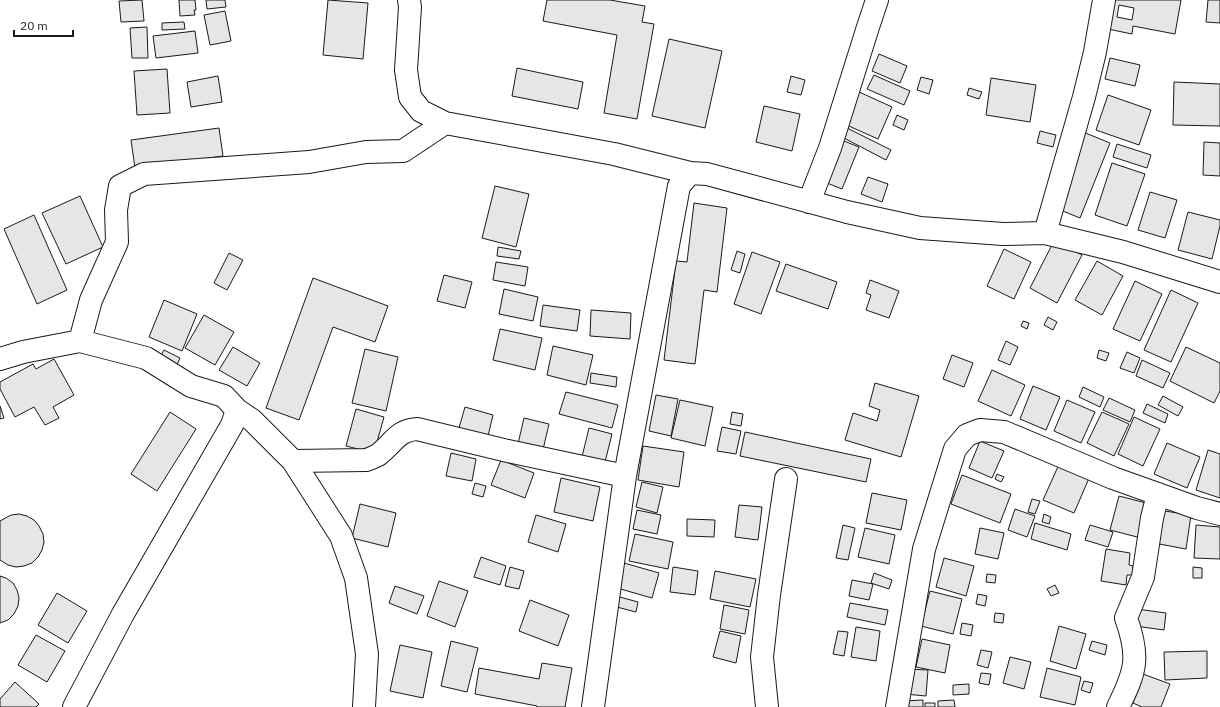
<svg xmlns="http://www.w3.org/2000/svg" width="1220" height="707" font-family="'IBM Plex Sans',sans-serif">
<rect width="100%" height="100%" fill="#fff"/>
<path fill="#e6e6e6" stroke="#1a1a1a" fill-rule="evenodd" d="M142,0L144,21L121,22L119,1Z
M179,0H195L196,10H194L195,15L180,16Z
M206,0H225L226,7L207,9Z
M328,0L368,3L363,59L323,55Z
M547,0H610L645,6L642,22L654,24L637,119L604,113L617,35L543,21Z
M1114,0H1181L1175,34L1133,26L1132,34L1108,29ZM1119,5L1134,8L1132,20L1117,17Z
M1208,0H1220V23L1206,22Z
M225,11L231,41L210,45L204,15Z
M184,22L185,29L162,30V23Z
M147,27L148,58H132L130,28Z
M195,31L198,53L156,58L153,36Z
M669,39L722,51L705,128L652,116Z
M879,54L907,66L900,83L872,71Z
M1110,58L1140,65L1135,86L1105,79Z
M517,68L583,82L578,109L512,96Z
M167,69L170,113L137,115L134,71Z
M874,75L910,91L904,105L867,89Z
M218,76L222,102L191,107L187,82Z
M791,76L805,80L801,95L787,92Z
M921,77L933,80L929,94L917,90Z
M991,78L1036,85L1030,122L986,115Z
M1174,82L1220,84V126L1173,125Z
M969,88L982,92L979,99L967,95Z
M857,91L892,107L878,139L842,123Z
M1108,95L1151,110L1139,145L1096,130Z
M764,106L800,114L792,151L756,142Z
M897,115L908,120L904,130L893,125Z
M219,128L223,156L135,168L131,140Z
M847,128L891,150L886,160L842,137Z
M1040,131L1056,135L1053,147L1037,143Z
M1083,132L1110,143L1080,218L1053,207Z
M839,139L859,147L842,189L822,181Z
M1204,142L1220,143V176L1203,175Z
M1117,144L1151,155L1147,168L1113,157Z
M1112,163L1145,174L1127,226L1095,215Z
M868,177L888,184L882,202L861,194Z
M495,186L529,194L516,247L482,238Z
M1150,192L1177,200L1165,238L1138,230Z
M80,196L103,247L66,264L42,213Z
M694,203L727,208L717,292L704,290L695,364L664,360L676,261L687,262Z
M1188,212L1220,220V226L1212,259L1178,250Z
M34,215L67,290L37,304L4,229Z
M1054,241L1082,255L1057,303L1030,288Z
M498,247L521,251L519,259L497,256Z
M1004,249L1031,262L1014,299L987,286Z
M737,251L745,254L740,273L731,270Z
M752,252L780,262L761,314L734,304Z
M229,253L243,260L227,290L214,283Z
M1097,261L1123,276L1102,315L1075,300Z
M496,262L528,267L525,286L493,280Z
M786,264L837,282L828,309L776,291Z
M444,275L472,282L465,308L437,301Z
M313,278L388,306L375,342L333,327L299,420L266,408Z
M870,280L899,291L889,318L866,310L871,295L866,293Z
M1135,281L1162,294L1140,341L1113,329Z
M504,289L538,297L533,321L499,314Z
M1171,290L1198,303L1171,362L1144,350Z
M164,300L197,314L182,351L149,337Z
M543,305L580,310L577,331L540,326Z
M591,310L631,313L630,339L590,336Z
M204,315L234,332L215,365L185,348Z
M1048,317L1057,322L1053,330L1044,325Z
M1023,321L1029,323L1027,329L1021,326Z
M500,329L542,338L535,370L493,360Z
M1006,341L1018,347L1010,365L998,360Z
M553,346L593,355L586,385L547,375Z
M233,347L260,363L247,386L219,370Z
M1186,347L1220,363V391L1214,403L1170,381Z
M365,349L398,357L386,411L352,403Z
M164,350L180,358L176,367L159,359Z
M1099,350L1109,353L1106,361L1097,358Z
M1127,352L1140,358L1134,373L1120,368Z
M952,355L973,363L964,387L943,379Z
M54,359L74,395L53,407L59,418L45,425L34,407L15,417L0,389V382L33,364L36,369Z
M1142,360L1170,373L1163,388L1136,376Z
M992,370L1025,385L1011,416L978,401Z
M591,373L617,377L616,387L590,383Z
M875,383L919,396L901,457L845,440L853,413L877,421L880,410L869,406Z
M1033,386L1060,397L1046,430L1020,419Z
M1083,387L1104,397L1100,407L1079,397Z
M566,392L618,405L612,428L559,414Z
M656,395L678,399L671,436L649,431Z
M1163,396L1183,407L1178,416L1158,405Z
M1109,398L1135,410L1130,422L1103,410Z
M680,400L713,407L705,446L671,438Z
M1067,400L1095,412L1081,443L1054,431Z
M1147,404L1168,414L1165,423L1143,413Z
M0,406L4,418L0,419Z
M465,407L493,415L488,436L459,428Z
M356,409L384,417L374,453L346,446Z
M170,412L196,429L157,491L131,474Z
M732,412L743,414L741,426L730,424Z
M1102,412L1129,424L1114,456L1087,443Z
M1134,417L1160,429L1143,466L1118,454Z
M524,418L549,424L542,454L517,448Z
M722,427L741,431L736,454L717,451Z
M589,428L612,434L604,466L581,461Z
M745,432L871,459L866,482L740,456Z
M980,441L1004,451L992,478L969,468Z
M1167,443L1200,457L1187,488L1154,474Z
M643,446L684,452L679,487L638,480Z
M1208,450L1220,454V498L1196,490Z
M451,453L476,459L472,481L446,476Z
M501,460L534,473L525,498L491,485Z
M1060,462L1090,476L1074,513L1043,500Z
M997,474L1004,477L1001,482L995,479Z
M962,475L1011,494L1000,523L951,504Z
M561,478L600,487L593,521L554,512Z
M642,482L663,487L657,513L636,507Z
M475,483L486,486L483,497L472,494Z
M872,493L907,500L901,530L866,523Z
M1119,496L1150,504L1141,538L1110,530Z
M1032,499L1040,501L1035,514L1028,512Z
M360,504L396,513L388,547L352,538Z
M739,505L762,507L758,540L735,537Z
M1015,509L1035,516L1027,537L1008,530Z
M637,510L661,515L657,534L633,529Z
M1158,510L1191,515L1186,549L1154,543Z
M19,514L27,516L34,520L39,526L43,534L44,542L42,550L38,557L32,563L24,566L16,567L8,565L0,560V521L11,515Z
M1044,514L1051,517L1049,524L1042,522Z
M536,515L566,524L558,552L528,542Z
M687,519L715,520L714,537L687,536Z
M1035,523L1071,534L1067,550L1031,539Z
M843,525L855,528L848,560L836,558Z
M1090,525L1113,532L1108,547L1085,540Z
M1196,525L1220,527V559L1194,558Z
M865,528L895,535L889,564L858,557Z
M980,528L1004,533L998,559L975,554Z
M635,534L673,542L668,569L629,561Z
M1106,549L1130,553L1129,565L1133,566L1132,575H1127L1126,585L1101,581Z
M481,557L506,566L500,585L474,577Z
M944,558L974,566L966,596L936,587Z
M624,563L659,573L652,598L617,588Z
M510,567L524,571L519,589L505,586Z
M673,567L698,571L695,595L670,592Z
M1193,567L1202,568V578H1193Z
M715,571L756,579L750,607L710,599Z
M874,573L892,580L889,589L871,583Z
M987,574L996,575L995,583L986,582Z
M0,576L6,578L13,583L17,590L19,598L18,606L14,614L8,620L0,623Z
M852,580L873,584L869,600L849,596Z
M439,581L468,591L455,627L427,616Z
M1055,585L1059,593L1051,596L1047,589Z
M395,586L424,596L417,614L389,603Z
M930,591L962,599L953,634L921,626Z
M57,593L87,611L68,643L38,625Z
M978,594L987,596L985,606L976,604Z
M616,596L638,602L636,612L613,606Z
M530,600L569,615L558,646L519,631Z
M850,603L888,610L885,625L847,617Z
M724,605L749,610L745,634L720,629Z
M1137,609L1166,613L1164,630L1135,626Z
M995,613L1004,614L1003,623L994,622Z
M962,623L973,625L971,636L960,634Z
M1059,626L1086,634L1076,669L1050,661Z
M856,627L880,631L876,661L851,657Z
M720,631L741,636L736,663L713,657Z
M838,631L848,632L844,656L833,654Z
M36,635L65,651L47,682L18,665Z
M922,639L950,645L945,673L916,667Z
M451,641L478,648L467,692L441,686Z
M1092,641L1107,645L1105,655L1089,650Z
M400,645L432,652L423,698L390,691Z
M981,650L992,652L988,668L977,665Z
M1207,651V678L1165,680L1164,652Z
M1010,657L1031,662L1024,689L1003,683Z
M542,663L572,668L565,707H537V706L475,694L479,668L539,679Z
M1047,668L1081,677L1075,705L1040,697Z
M907,669L928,670L926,696L905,694Z
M981,673L991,674L989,685L979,683Z
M1143,674L1170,684L1161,707H1142L1133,703Z
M1084,681L1093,683L1090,693L1081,690Z
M15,682L39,704L36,707H0V699Z
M969,684V694L953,695V685Z
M923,700V707H904V701Z
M954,700L955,707H938V701Z
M925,703H935V707H925Z"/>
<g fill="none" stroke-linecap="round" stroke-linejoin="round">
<g stroke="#1a1a1a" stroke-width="24">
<path id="minor" d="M409,0L410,7L406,70L410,97L421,111L445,123L614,154L690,173L707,174L847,212L920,228L1003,234L1045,233L1123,252L1220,282
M809,202L830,148L868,27L877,0
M1045,233L1084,97L1095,52L1104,0
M80,341L91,300L117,242L116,210L120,186L144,174L309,162L366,152L403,151L445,123
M0,359L23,352L80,341L146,358L191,386L224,396L237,410L252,420L293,461L341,536L356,578L367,654L364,707
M293,461L366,460C370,459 374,457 378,455C393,444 397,430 417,429L508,451L625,476
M74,707L123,614L232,425L237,410
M593,707L625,476L679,186L690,173
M767,707L762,657L769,595L786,479
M897,707L924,549L955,449L967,435L980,430L1004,432L1113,478L1197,508L1220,514
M1118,707C1136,671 1140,657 1126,618L1143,577L1152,518L1158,494"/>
</g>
<use href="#minor" stroke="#fff" stroke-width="22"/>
</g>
<path d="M14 30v6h59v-6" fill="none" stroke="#1a1a1a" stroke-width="2"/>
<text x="20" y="30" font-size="12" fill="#1a1a1a" stroke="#ffffff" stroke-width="3" paint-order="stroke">20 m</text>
</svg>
